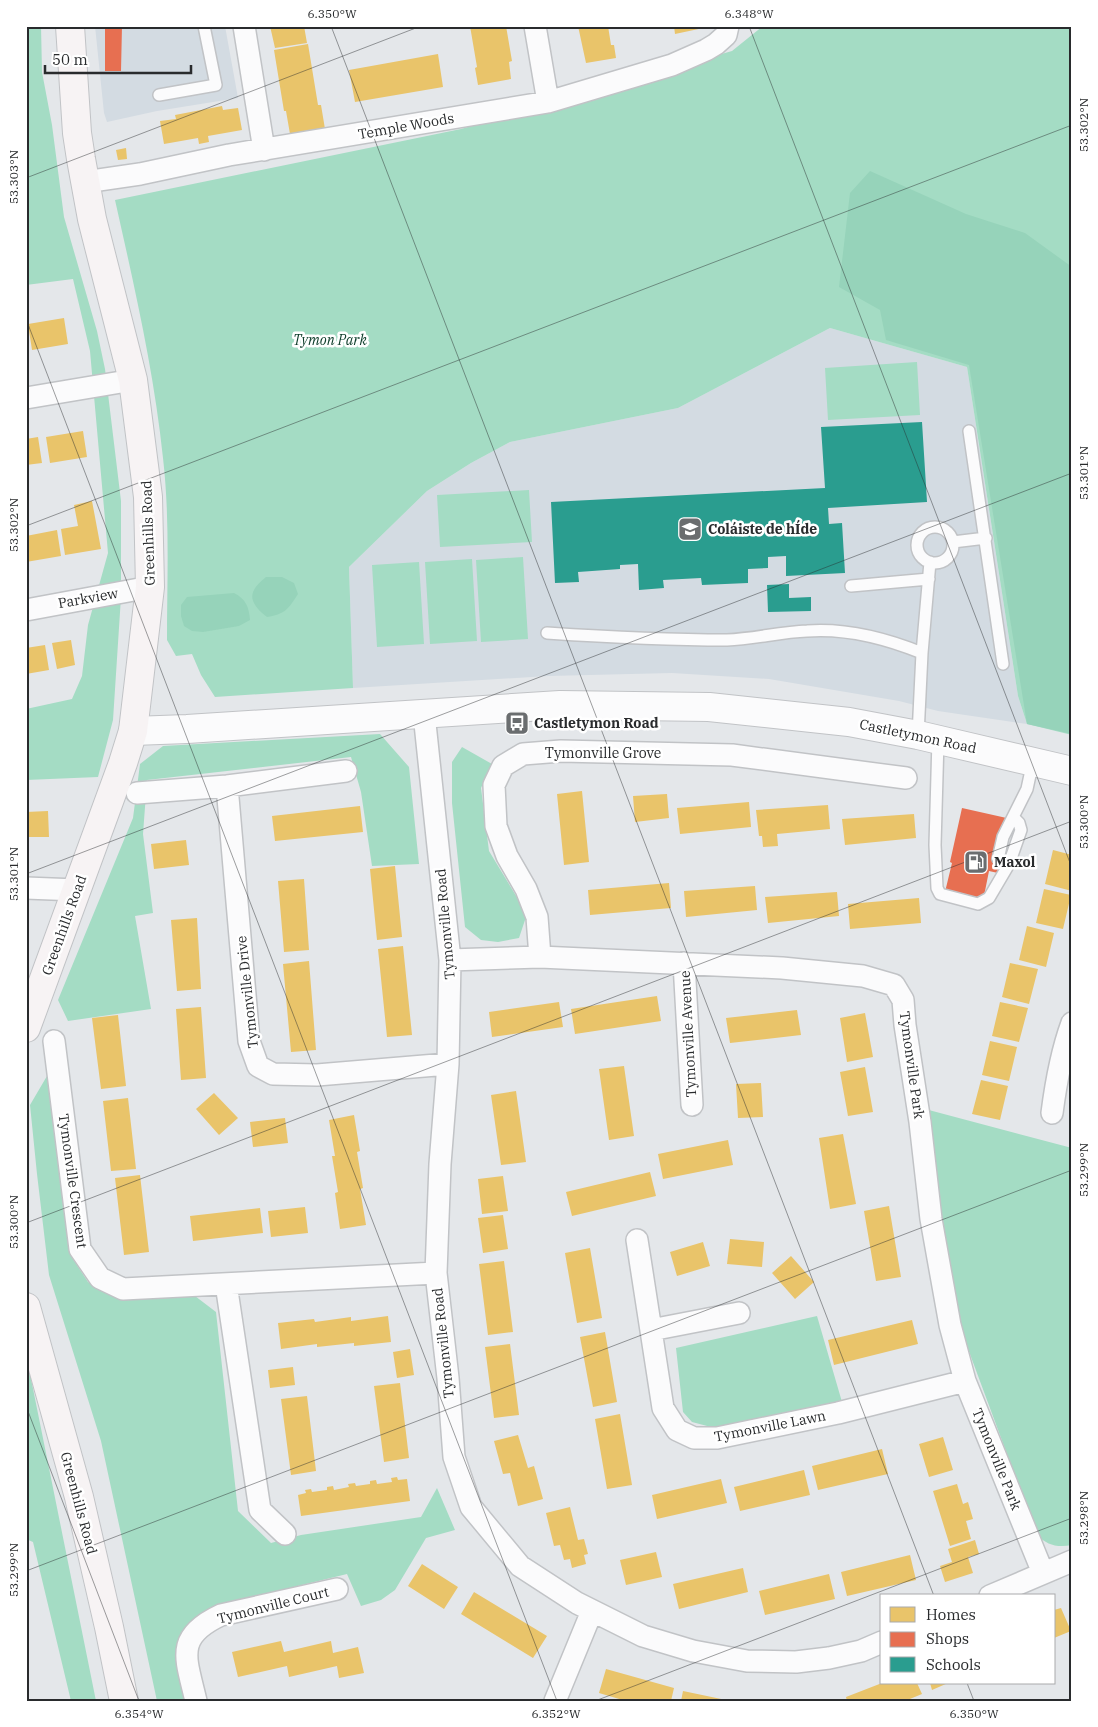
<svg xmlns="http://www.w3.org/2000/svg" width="1098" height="1727" font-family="'IBM Plex Serif',serif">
<rect width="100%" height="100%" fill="#e4e7ea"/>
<path fill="#d3dbe2" d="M95,26H225L238,98L157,111L107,122L104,113Z
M830,328L967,367L1018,696L1027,724L938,711L899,701L769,679L672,673L548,676L353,688L349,567L427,491L471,463L510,442L678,408Z"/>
<path fill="#a4dcc4" d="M26,26H41L42,72L52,125L64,217L97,331L105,369L121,501V597L113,720L98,777L26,780V709L72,699L82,676L88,625L108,553L90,351L73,279L26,285Z
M763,26H1072V735L1027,724L1018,696L967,367L830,328L678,408L510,442L471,463L427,491L349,567L353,688L215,697L201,675L192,654L176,656L167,640C167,580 170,518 163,458C154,371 134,285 115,200L461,129L732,51Z
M917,362L920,415L828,420L825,368Z
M529,490L532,542L440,547L437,495Z
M523,557L528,639L481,642L476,560Z
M472,559L477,641L430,644L425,562Z
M419,562L424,644L377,647L372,565Z
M380,734L409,767L419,864L372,866L361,792L351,757L147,780L143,834L153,913L135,916L151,1009L68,1021L58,1000L133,818L140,764L163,746Z
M462,747L492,764L481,788L489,851L527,914L519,938L498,942L481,940L465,927L452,803V762Z
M47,1076L73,1259L88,1282L118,1298L195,1296L216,1312L238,1511L271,1543L301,1535L421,1517L437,1488L455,1530L426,1538L395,1590L381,1600L361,1606L347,1574L212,1607C196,1618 179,1630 177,1651C176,1660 186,1690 189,1701H157L101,1441L49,1275L37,1174L30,1105Z
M925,1109L1072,1148V1545C1057,1548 1047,1545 1037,1535L964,1338L953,1289Z
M817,1316L842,1402L731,1426L711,1427L692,1422L683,1412L676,1348Z
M26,1354L96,1701H71L33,1542L26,1539Z"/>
<path fill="#96d3ba" d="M870,171L966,214L1025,233L1072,267V734L1027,724L969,365L886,340L880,310L839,287L850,193Z
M266,577H282L294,583L298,594C288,609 286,614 267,617C248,602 247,592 266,577Z
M234,593C246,599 249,607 250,620L239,626L203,632L192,631L184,626L181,616V605L187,597Z"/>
<path fill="#e9c46a" d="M270,26H304L307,43L275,48Z
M470,26H506L512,61L509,62L511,79L478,85L475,68L477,67Z
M578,26H608L611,45H614L616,58L586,63Z
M674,26H708V27L675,34Z
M308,44L318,105H321L325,129L290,134L286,111H284L274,50Z
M438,54L443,87L355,102L349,70Z
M222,106L223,110L238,108L242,130L208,136L209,142L199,144L198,138L164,144L160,121L176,119L175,115Z
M126,148L127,159L118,160L116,150Z
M64,318L68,344L32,350L28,324Z
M83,431L87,457L50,463L46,437Z
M38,437L42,463L26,465V439Z
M92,501L101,549L65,555L61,529L78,526L74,505Z
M57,530L61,556L26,562V536Z
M71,640L75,665L57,669L52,643Z
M45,645L49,670L26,674V648Z
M582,791L589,862L564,865L557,794Z
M667,794L669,818L635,822L633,796Z
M749,802L751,827L680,834L677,808Z
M828,805L830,829L777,834L778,846L763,847L762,836H759L756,810Z
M360,806L363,832L275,841L272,816Z
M48,811L49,837H26V812Z
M914,814L916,838L845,845L842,819Z
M186,840L189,865L154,869L151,844Z
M1053,850L1072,855V891L1045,884Z
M395,866L402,937L377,940L370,869Z
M304,879L309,950L284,952L278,881Z
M669,883L671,908L590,915L588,890Z
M755,886L757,910L686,917L684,891Z
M1044,889L1071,895L1063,929L1036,923Z
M837,892L839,916L768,923L765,897Z
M919,898L921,923L850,929L848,904Z
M197,918L201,989L177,991L171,920Z
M1027,926L1054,933L1046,967L1019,960Z
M403,946L412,1035L387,1037L378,949Z
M309,961L316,1050L291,1052L283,964Z
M1010,963L1038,969L1029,1004L1002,997Z
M657,996L661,1021L575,1034L571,1009Z
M559,1002L563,1027L492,1037L489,1012Z
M1000,1002L1028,1008L1019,1042L992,1036Z
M201,1007L206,1078L181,1080L176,1009Z
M797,1010L801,1035L730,1043L726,1018Z
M865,1013L873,1057L847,1062L840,1018Z
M118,1015L126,1086L101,1089L92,1018Z
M990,1041L1017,1047L1009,1081L982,1075Z
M624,1066L634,1136L609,1140L599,1069Z
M865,1067L873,1112L848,1116L840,1072Z
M981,1080L1008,1086L1000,1120L972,1114Z
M761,1083L763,1117L738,1118L736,1084Z
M516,1091L526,1162L501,1165L491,1095Z
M214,1093L238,1118L219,1135L196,1109Z
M128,1098L136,1169L111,1171L103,1101Z
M354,1115L360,1151L357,1152L363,1188L360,1189L366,1225L340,1229L335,1193L338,1192L332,1156H335L329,1120Z
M285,1118L288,1143L253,1147L250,1122Z
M843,1134L856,1204L830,1209L819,1138Z
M728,1140L733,1165L663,1179L658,1154Z
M650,1172L656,1196L572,1216L566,1192Z
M140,1175L149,1252L124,1255L115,1178Z
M503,1176L508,1211L482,1214L478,1179Z
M889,1206L901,1277L876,1281L864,1211Z
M305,1207L308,1233L271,1237L268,1211Z
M260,1208L263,1233L193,1241L190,1216Z
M503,1215L508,1249L483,1253L478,1218Z
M730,1239L764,1242L762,1267L727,1264Z
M703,1242L710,1266L677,1276L670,1252Z
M590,1248L602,1318L577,1323L565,1253Z
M791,1256L814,1282L795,1299L772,1273Z
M504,1261L513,1332L488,1335L479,1264Z
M388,1316L391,1342L354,1346V1343L317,1347V1344L281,1349L278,1323L314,1319L315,1322L351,1317V1321Z
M912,1320L918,1344L834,1365L828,1340Z
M605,1332L617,1402L593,1407L580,1337Z
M510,1344L519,1415L494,1418L485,1347Z
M410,1349L414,1375L397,1378L393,1352Z
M293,1367L295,1385L270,1388L268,1370Z
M400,1383L409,1458L384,1462L374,1386Z
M307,1396L316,1471L291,1475L281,1399Z
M620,1414L632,1485L607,1489L595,1419Z
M518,1435L528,1468L534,1466L543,1499L518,1506L510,1473L503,1474L494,1441Z
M943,1437L953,1470L929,1477L919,1444Z
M882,1449L888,1474L818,1490L812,1466Z
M804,1470L810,1495L740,1511L734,1487Z
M397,1477L398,1480L407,1479L410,1501L301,1516L298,1495L306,1493L305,1490L311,1489L312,1492L327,1490V1487L333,1486L334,1490L349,1487L348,1484L355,1483L356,1486L370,1484V1481L376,1480L377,1484L392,1482L391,1478Z
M721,1479L727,1503L657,1519L652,1495Z
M957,1484L963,1504L968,1502L973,1519L966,1521L971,1539L950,1546L933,1491Z
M570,1507L578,1540L584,1539L588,1554L584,1555L586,1564L572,1568L570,1559L564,1560L560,1545L554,1546L546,1513Z
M975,1540L979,1554L968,1557L973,1573L945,1582L940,1566L952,1562L948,1549Z
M656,1552L662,1577L626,1585L620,1560Z
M910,1555L916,1580L847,1596L841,1572Z
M422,1564L458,1587L444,1609L408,1586Z
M743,1568L748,1592L679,1609L673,1584Z
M829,1574L835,1599L765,1615L759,1591Z
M474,1592L547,1636L533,1658L461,1614Z
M1061,1608L1071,1631L1054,1638V1610Z
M281,1641L284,1652L331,1641L333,1653L358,1647L364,1673L339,1678L337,1666L289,1677L287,1666L238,1677L232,1652Z
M606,1669L674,1688L671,1701H626L599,1693Z
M882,1683H917L922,1694L905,1701H847L846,1697Z
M930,1683H948L932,1690Z
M683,1691L726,1700V1701H681Z"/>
<path fill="#e76f51" d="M105,26H122L121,71H105Z
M962,808L1011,819L998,873L989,871L983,901L945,892L952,863L950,862Z"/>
<path fill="#2a9d8f" d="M922,422L927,502L828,508L829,524L842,523L845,573L786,576V556L768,557V568L748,569V583L702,585L701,578L663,580L664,588L639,590L638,564L620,565V569L578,572L579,582L555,583L551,502L825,488L821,427Z
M789,584V598L811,597V611L768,612L767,585Z"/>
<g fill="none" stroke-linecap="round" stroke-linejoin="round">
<g stroke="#c1c3c6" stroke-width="14">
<path id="service" d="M159,95L216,85L204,26
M969,431L1003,664
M917 545a18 18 0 1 1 36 0a18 18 0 1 1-36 0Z
M953,542L986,538
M851,586L929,579
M547,633C607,637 667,640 727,640C754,639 780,632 807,631C847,628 885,638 922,653
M918,735L922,653L930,562
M938,740L935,845L937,888L940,894L978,904L989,898L1009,864L1021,830L1019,823L1014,818
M998,859L1003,837L1027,789L1033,761"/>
</g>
<g stroke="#c1c3c6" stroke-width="24">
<path id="minor" d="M244,26L264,150
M535,26L548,102
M85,182L140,174L229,155L548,102L672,65L706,50L716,44L726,35L728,26
M26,398L133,380
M26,610L150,587
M424,714L450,960L448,1064L440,1164L436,1273L448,1378L454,1457L471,1507L520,1566L577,1603L643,1636L693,1651L747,1661L796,1662L829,1658L861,1651L882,1642
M227,786L249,1041L258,1066L273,1074L317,1075L448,1064
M137,793L227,786L346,771
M26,888L77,890
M540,957L537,917L526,889L507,856L496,826L494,785L503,766L523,754L561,751L732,755L906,778
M450,960L540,957L782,968L863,976L894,985L903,1000L905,1025L920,1122L931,1219L950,1325L965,1381L1043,1573
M684,963L692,1105
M54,1041L80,1249L100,1278L123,1289L436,1273
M1052,1113C1056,1082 1061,1053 1072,1023
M637,1240L663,1408L677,1430L694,1438H717L838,1413L965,1381
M226,1284L260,1510L285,1534
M651,1330L739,1313
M990,1596L1072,1561
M196,1701C186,1658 174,1637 221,1615L337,1589
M555,1701L592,1611"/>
</g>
<g stroke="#c1c3c6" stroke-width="30">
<path id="tertiary" d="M133,731L187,729L560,705L709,707L849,722L918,735L1072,771"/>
</g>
<g stroke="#c1c3c6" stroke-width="30">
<path id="secondary" d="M26,1028L123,763L133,731L150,587L148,497L133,380L92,219L81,159L77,133L70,26
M26,1307L79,1497L109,1627L124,1701"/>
</g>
<use href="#service" stroke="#fbfbfc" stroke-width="11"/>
<use href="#minor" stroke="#fbfbfc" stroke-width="21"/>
<use href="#tertiary" stroke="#fbfbfc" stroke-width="28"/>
<use href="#secondary" stroke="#f7f3f4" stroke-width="28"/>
</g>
<path fill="none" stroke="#292b2d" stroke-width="1" stroke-opacity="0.45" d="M331,26L934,1596M749,26L1072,868M26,178L421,26M26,319L557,1701M26,526L1072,125M26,874L1072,473M26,1223L1072,821M26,1406L139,1701M26,1571L1072,1170M967,1683L974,1701M595,1701L1072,1518"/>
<defs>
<g id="school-square" transform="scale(1.25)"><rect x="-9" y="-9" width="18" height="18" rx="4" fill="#6a6d6f" stroke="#fff"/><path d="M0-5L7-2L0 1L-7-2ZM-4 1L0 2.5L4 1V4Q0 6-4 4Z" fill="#fff"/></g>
<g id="bus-square" transform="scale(1.25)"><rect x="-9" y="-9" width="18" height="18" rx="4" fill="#6a6d6f" stroke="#fff"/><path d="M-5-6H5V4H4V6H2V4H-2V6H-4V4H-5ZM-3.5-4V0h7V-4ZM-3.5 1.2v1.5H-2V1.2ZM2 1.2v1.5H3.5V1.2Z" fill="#fff"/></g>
<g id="fuel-square" transform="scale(1.25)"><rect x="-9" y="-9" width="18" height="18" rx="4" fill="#6a6d6f" stroke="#fff"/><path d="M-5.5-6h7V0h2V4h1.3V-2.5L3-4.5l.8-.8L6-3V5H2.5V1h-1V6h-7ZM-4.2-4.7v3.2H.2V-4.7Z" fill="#fff"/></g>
</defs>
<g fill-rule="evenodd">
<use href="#school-square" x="690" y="529"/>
<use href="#bus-square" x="517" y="723"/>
<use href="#fuel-square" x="976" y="862"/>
</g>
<g text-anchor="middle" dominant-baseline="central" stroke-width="5" stroke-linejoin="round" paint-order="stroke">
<g font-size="14" fill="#292b2d" stroke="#fff">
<text transform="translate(406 126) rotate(-10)">Temple Woods</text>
<text transform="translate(148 533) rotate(-92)">Greenhills Road</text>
<text transform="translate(88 598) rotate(-10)">Parkview</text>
<text transform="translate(918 736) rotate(12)">Castletymon Road</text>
<text x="603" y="753">Tymonville Grove</text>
<text transform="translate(445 924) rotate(-95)">Tymonville Road</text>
<text transform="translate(64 925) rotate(-70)">Greenhills Road</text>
<text transform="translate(247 992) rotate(-96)">Tymonville Drive</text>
<text transform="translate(688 1034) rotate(-93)">Tymonville Avenue</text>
<text transform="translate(912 1065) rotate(82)">Tymonville Park</text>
<text transform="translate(73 1181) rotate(82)">Tymonville Crescent</text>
<text transform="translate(443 1343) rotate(-96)">Tymonville Road</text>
<text transform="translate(770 1426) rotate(-11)">Tymonville Lawn</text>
<text transform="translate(997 1459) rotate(68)">Tymonville Park</text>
<text transform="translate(79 1503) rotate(75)">Greenhills Road</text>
<text transform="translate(273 1605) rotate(-14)">Tymonville Court</text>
</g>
<g font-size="14" font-style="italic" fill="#0c3c29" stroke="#fff">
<text x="330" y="340">Tymon Park</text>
</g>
<g font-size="14" font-weight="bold" fill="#292b2d" stroke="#fff" text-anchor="start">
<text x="708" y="529">Coláiste de hÍde</text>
<text x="534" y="723">Castletymon Road</text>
<text x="994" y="862">Maxol</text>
</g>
</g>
<rect width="1098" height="1727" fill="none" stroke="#ffffff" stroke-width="55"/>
<rect x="880" y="1594" width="175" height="90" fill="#ffffff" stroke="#a9aaab"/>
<rect x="890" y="1607" width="25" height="15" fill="#e9c46a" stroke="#a9aaab"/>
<text x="926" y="1620" font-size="15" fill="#292b2d">Homes</text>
<rect x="890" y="1632" width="25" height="15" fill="#e76f51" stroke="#a9aaab"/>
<text x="926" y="1644" font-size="15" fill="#292b2d">Shops</text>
<rect x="890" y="1657" width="25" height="15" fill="#2a9d8f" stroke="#a9aaab"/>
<text x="926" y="1670" font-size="15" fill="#292b2d">Schools</text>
<path d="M45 65v8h146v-8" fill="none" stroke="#292b2d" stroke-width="2.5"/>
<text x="52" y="65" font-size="15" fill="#292b2d" stroke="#ffffff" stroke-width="4" paint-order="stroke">50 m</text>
<rect x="28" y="28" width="1042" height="1672" fill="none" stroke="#292b2d" stroke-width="2"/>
<g font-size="12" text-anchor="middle" fill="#292b2d">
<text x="332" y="18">6.350°W</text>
<text x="749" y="18">6.348°W</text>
<text transform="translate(1084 125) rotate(-90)" y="4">53.302°N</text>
<text transform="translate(14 177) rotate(-90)" y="4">53.303°N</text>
<text transform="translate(1084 473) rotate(-90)" y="4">53.301°N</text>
<text transform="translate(14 525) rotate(-90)" y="4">53.302°N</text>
<text transform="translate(1084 822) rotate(-90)" y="4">53.300°N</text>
<text transform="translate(14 874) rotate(-90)" y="4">53.301°N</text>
<text transform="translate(1084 1170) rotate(-90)" y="4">53.299°N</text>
<text transform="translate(14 1222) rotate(-90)" y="4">53.300°N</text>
<text transform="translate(1084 1518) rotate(-90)" y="4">53.298°N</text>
<text transform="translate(14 1570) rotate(-90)" y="4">53.299°N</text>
<text x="139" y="1718">6.354°W</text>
<text x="556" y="1718">6.352°W</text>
<text x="974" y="1718">6.350°W</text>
</g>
</svg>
